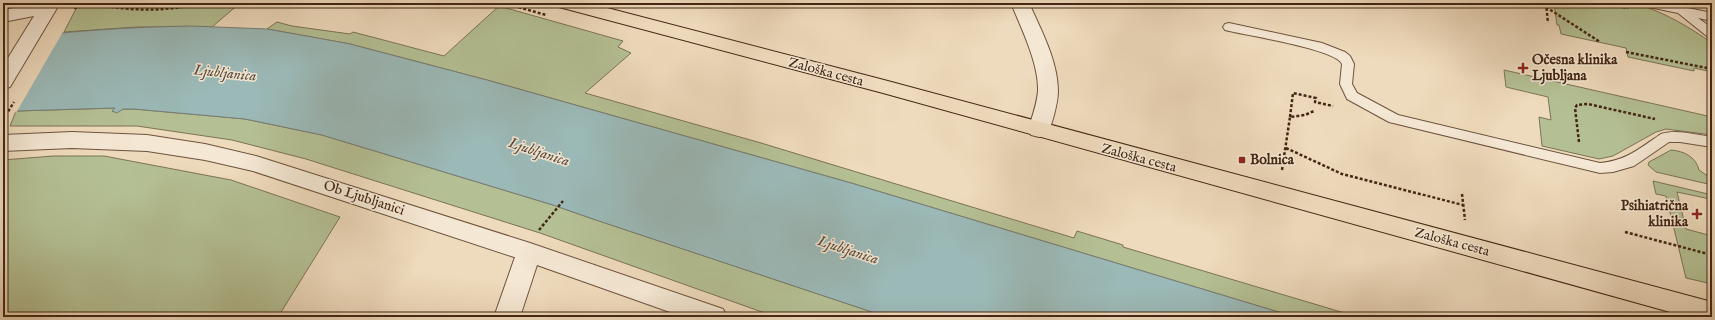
<svg xmlns="http://www.w3.org/2000/svg" width="1715" height="320" font-family="'IM FELL English',serif">
<rect width="100%" height="100%" fill="#eedabc"/>
<filter id="stains"><feTurbulence type="fractalNoise" baseFrequency=".005" numOctaves="4"/><feColorMatrix values="0 0 0 0 .2 0 0 0 0 .09 0 0 0 0 .02 0 0 0 .5 -.17"/></filter>
<radialGradient id="worn" r=".72"><stop offset=".6" stop-color="#630" stop-opacity="0"/><stop offset="1" stop-color="#630" stop-opacity=".3"/></radialGradient>
<path fill="#b4c094" stroke="#7c7354" d="M79,3H240L212,27H137L64,32Z
M1554,3C1578,3 1602,1 1625,3C1654,5 1689,27 1712,43V72L1694,68V71L1628,57L1626,48L1561,34L1559,25H1557Z
M499,6L623,41L618,47L631,53L585,93L761,143L1074,238L1077,231L1123,245V247L1358,317H1295L851,183L487,80L350,44L267,29L277,22L292,26L350,34L353,32L444,56Z
M1504,70L1712,117V135L1666,129L1656,132L1613,156L1599,159L1542,146L1539,117L1551,120L1548,97L1506,87Z
M116,108L112,111L123,109H134L245,119L322,135L553,205L596,220L887,317H776L540,233L306,159L232,140L137,126H10L16,111Z
M1671,150C1684,151 1696,157 1699,170L1712,179V185L1656,172L1648,165L1649,162Z
M53,156H104L231,180L340,217L278,317H11L3,310V160Z
M1653,181L1708,194L1710,199L1677,192L1686,229L1712,236V284L1686,278L1666,196L1656,194Z"/>
<path fill="#9bb9b7" stroke="#787e76" d="M192,26L267,29L312,37L350,44L487,80L851,183L1295,317H887L596,220L553,205L322,135L245,119L134,109H123L117,113L112,111L115,108L16,111L21,102L3,40C66,31 128,27 192,26Z"/>
<path fill="#eedabc" d="M64,30L16,113L14,110L18,104L3,106V38Z"/>
<g fill="none" stroke-linecap="round" stroke-linejoin="round">
<g stroke="#6e533e" stroke-width="2">
<path id="service" d="M1642,3H1664L1712,13V21L1698,18L1712,28V38L1708,37L1678,13L1644,6Z
M1229,23L1322,43L1345,52L1350,56L1354,64L1352,84L1357,93L1398,115L1600,163C1626,161 1640,148 1661,134C1677,129 1696,135 1712,137V147L1680,142H1669L1634,166L1613,172L1600,173L1389,122L1347,99L1340,84L1342,64C1336,49 1244,35 1225,30L1223,27L1225,24Z"/>
</g>
<g stroke="#6e533e" stroke-width="2">
<path id="minor" d="M41,3H60L10,87L3,89V66L34,16L3,22V10Z
M72,132L147,135L205,144L256,156L530,243L723,309L727,317H684L537,265L520,317H494L515,257H514L253,171L205,160L147,151L72,148L3,151V135Z"/>
</g>
<g stroke="#6e533e" stroke-width="2">
<path id="tertiary" d="M1011,3H1029C1041,30 1058,61 1058,91C1058,99 1056,107 1054,115C1052,122 1050,129 1047,135L1039,137L1031,135L1028,130C1032,117 1037,104 1038,91C1039,63 1021,28 1011,3Z"/>
</g>
<g stroke="#432614" stroke-width="2">
<path id="primary" d="M557,3H588L884,80L1712,302V317H1688L883,93L559,7Z"/>
</g>
<path stroke="#432614" stroke-width="2.5" stroke-dasharray="3 2" stroke-linecap="butt" d="M504,3L546,15
M1546,3L1548,23
M1603,3L1628,8
M96,4C133,12 168,11 205,3
M1546,7L1600,42
M74,8L101,3
M1626,52L1712,69
M1290,117L1293,93L1316,98L1315,102L1333,106
M3,120L14,102
M1579,142L1575,108L1577,105L1588,104L1655,119
M1286,148L1342,174L1463,205
M1282,170L1290,117L1305,115L1314,111
M1462,194L1465,220
M539,230L563,201
M1625,232L1712,255"/>
<use href="#service" fill="#f4e7d3" fill-rule="evenodd"/>
<use href="#minor" fill="#f4e7d3" fill-rule="evenodd"/>
<use href="#tertiary" fill="#f4e7d3" fill-rule="evenodd"/>
<use href="#primary" fill="#eedabc" fill-rule="evenodd"/>
</g>
<g fill="#8f2418" stroke="#f4e7d3" stroke-width="1.5">
<path d="M1521 62h4v4h4v4h-4v4h-4v-4h-4v-4h4z"/>
<rect x="1238" y="156" width="8" height="8" rx="2"/>
<path d="M1695 208h4v4h4v4h-4v4h-4v-4h-4v-4h4z"/>
</g>
<g text-anchor="middle" dominant-baseline="central" stroke-width="3" stroke-linejoin="round" paint-order="stroke">
<g font-size="14" font-weight="bold" fill="#432614" stroke="#f4e7d3" text-anchor="start">
<text x="1532" y="60">Očesna klinika<tspan x="1532" dy="16">Ljubljana</tspan></text>
<text x="1250" y="160">Bolnica</text>
<text x="1688" y="206" text-anchor="end">Psihiatrična<tspan x="1688" dy="16">klinika</tspan></text>
</g>
<g font-size="14" fill="#432614" stroke="#f4e7d3">
<text transform="translate(826 72) rotate(15)">Zaloška cesta</text>
<text transform="translate(1139 158) rotate(15)">Zaloška cesta</text>
<text transform="translate(364 198) rotate(18)">Ob Ljubljanici</text>
<text transform="translate(1452 242) rotate(15)">Zaloška cesta</text>
</g>
<g font-size="15" font-style="italic" fill="#594b3d" stroke="#f4e7d3">
<text transform="translate(225 73) rotate(6)">Ljubljanica</text>
<text transform="translate(539 152) rotate(18)">Ljubljanica</text>
<text transform="translate(848 250) rotate(18)">Ljubljanica</text>
</g>
</g>
<rect width="1715" height="320" fill="none" stroke="#eedabc" stroke-width="16"/>
<rect x="4" y="4" width="1707" height="312" fill="none" stroke="#432614" stroke-width="2"/>
<rect x="8" y="8" width="1699" height="304" fill="none" stroke="#432614"/>
<rect width="100%" height="100%" filter="url(#stains)"/>
<rect width="100%" height="100%" fill="url(#worn)"/>
</svg>
